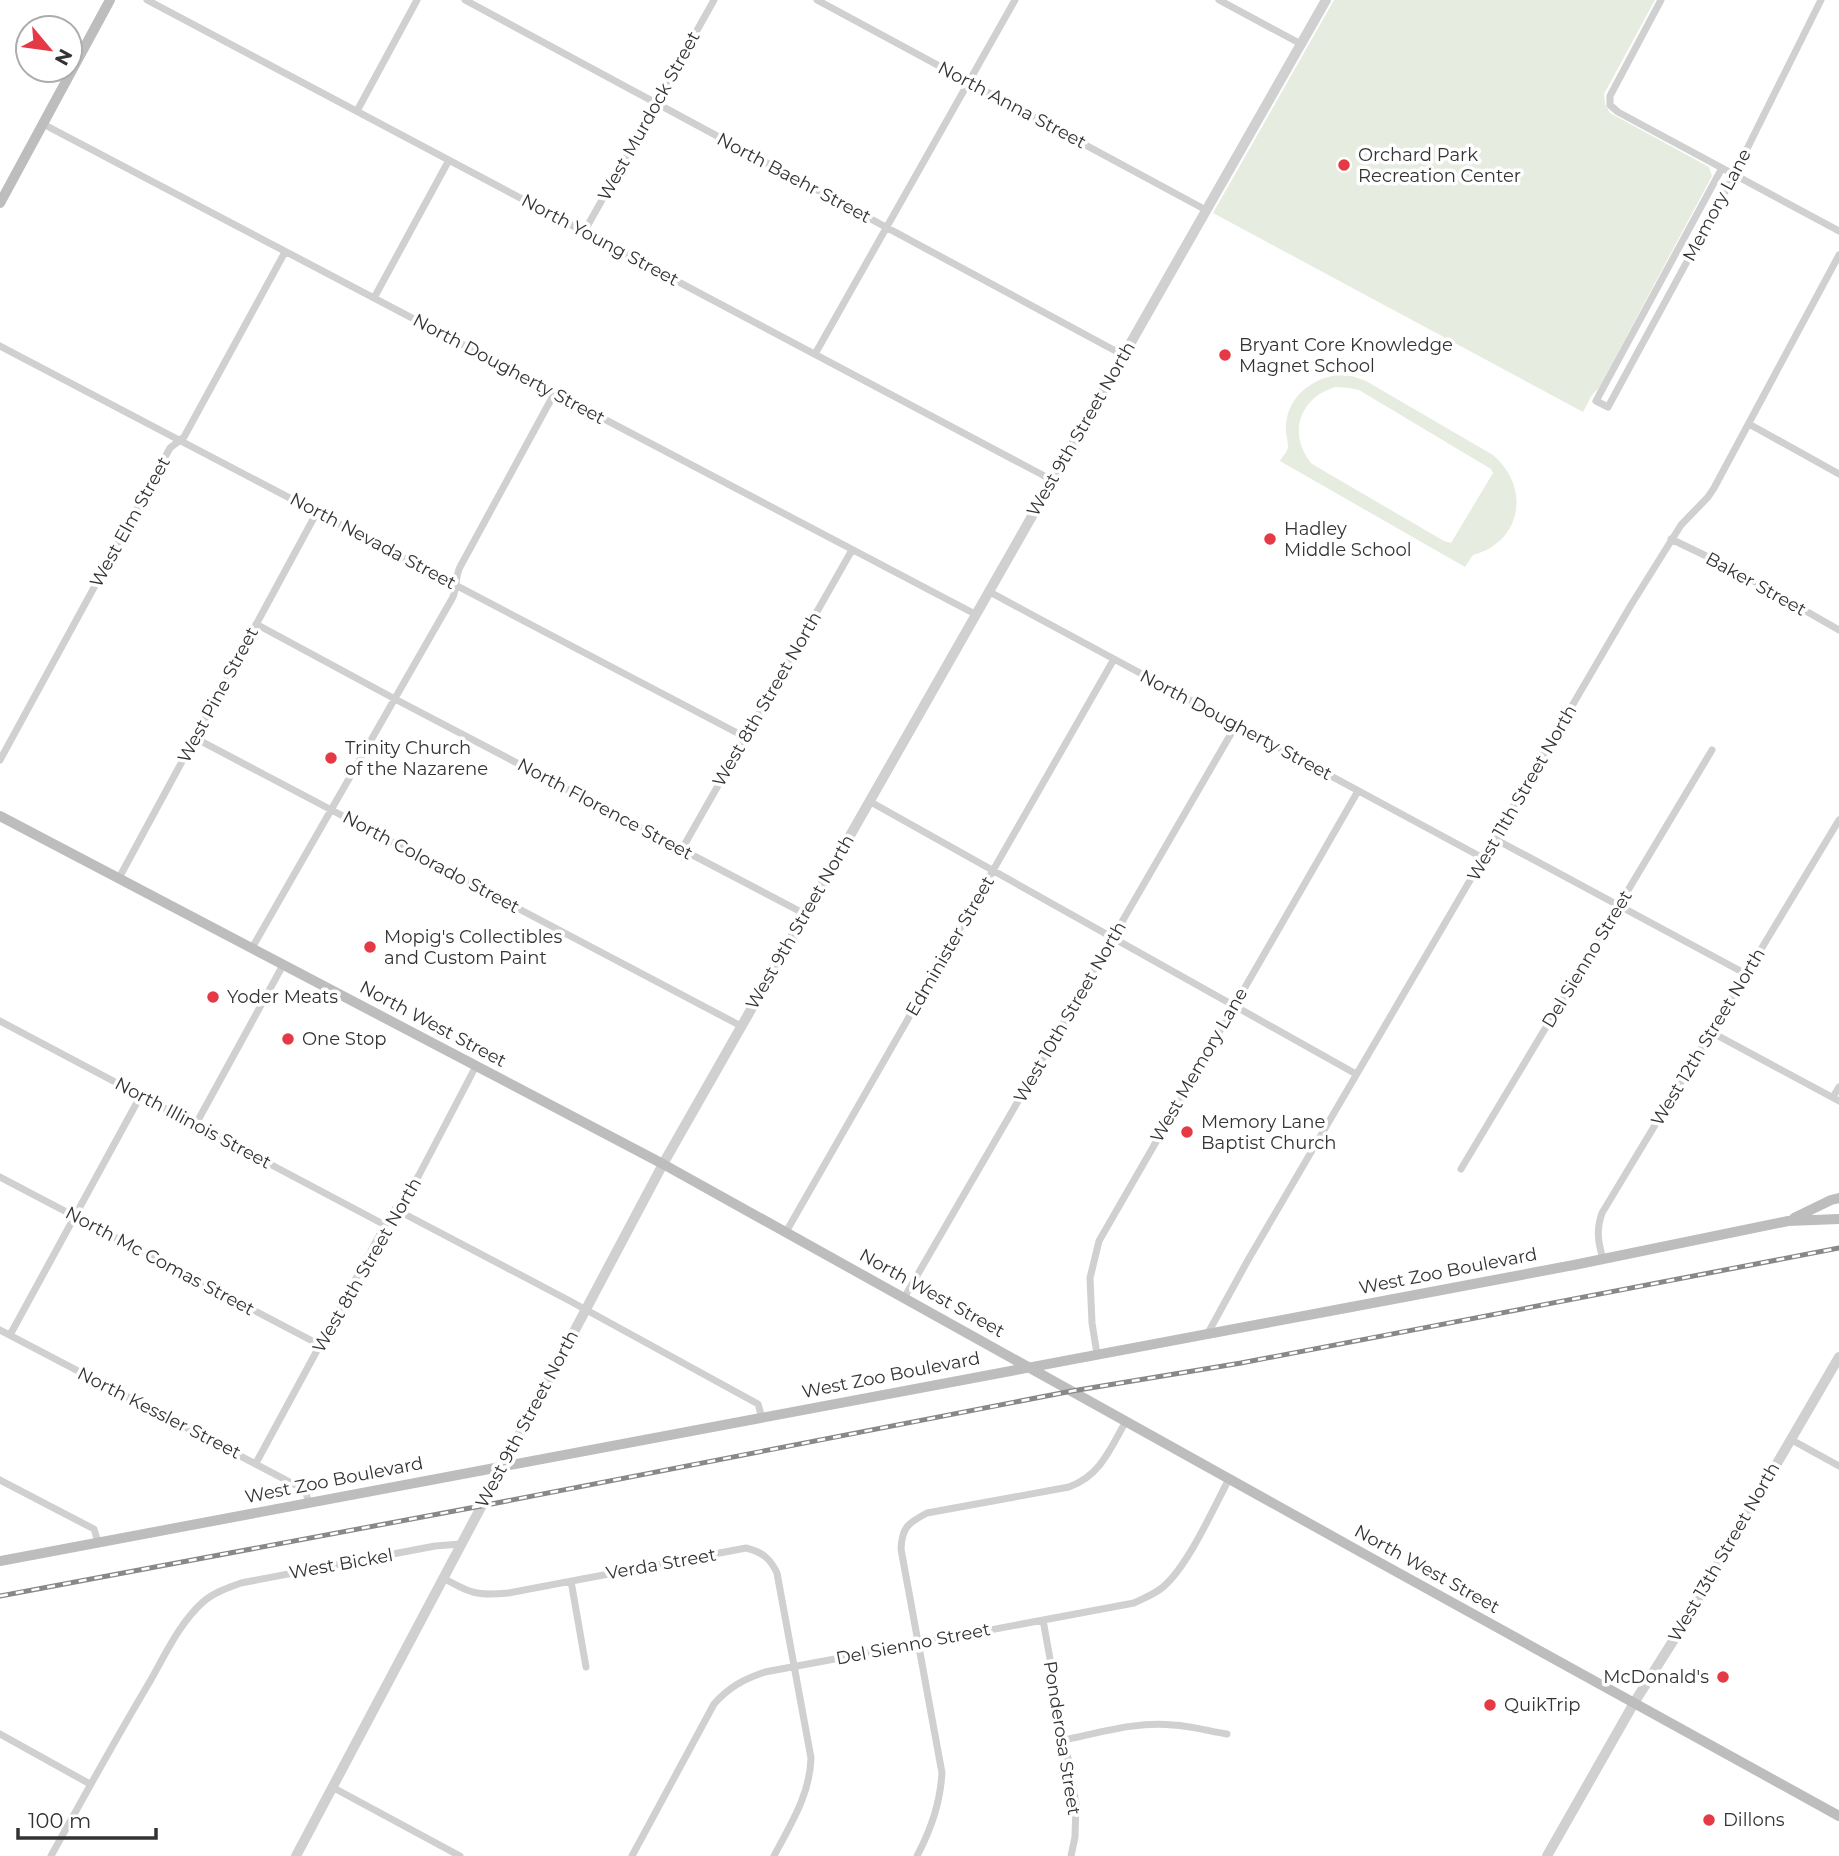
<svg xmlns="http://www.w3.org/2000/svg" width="1839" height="1856" font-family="Montserrat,sans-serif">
<rect width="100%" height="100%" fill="#fff"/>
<path fill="#e6ecdf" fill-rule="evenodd" d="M1334,0H1655L1604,94L1605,104L1610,113L1709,167L1712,176L1599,388L1592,395L1583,412L1213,213Z
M1337,375L1352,376L1366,381L1493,455C1531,487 1522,542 1473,555L1465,567L1280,461C1282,457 1288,451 1288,446C1288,440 1285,432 1286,425C1288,397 1311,379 1337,375ZM1336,387L1350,388L1359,390L1491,469L1493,473L1451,543L1444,541L1312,464C1287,435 1299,397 1336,387Z"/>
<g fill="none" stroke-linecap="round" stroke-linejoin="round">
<path stroke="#d0d0d0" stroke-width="7" d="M147,0L1052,480
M465,0L1123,355
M817,0L1206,210
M1219,0L1301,44
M1661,0L1610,96V105L1618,112L1839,231
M357,111L417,0
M43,124L975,614
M1722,168L1596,401L1608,407L1734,175L1821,0
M584,232L714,0
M374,298L449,160
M0,346L745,737
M815,354L1015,0
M1749,424L1839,474
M1671,539L1731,568L1839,630
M988,591L1483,858
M256,624L395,699L805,914
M195,738L741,1026
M0,760L170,448L184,437L285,252
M869,801L1356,1074
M1495,839L1746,974
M682,849L852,550
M119,878L317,512
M252,948L453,597C457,587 455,577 460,567L554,394
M0,1021L385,1225
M1711,1032L1839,1101
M1833,1097L1839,1087
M196,1124L283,965
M1461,1169L1712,750
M0,1177L320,1345
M395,1209L570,1301L758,1404L762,1418
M786,1232L1114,659
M1603,1259C1598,1242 1596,1230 1602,1213L1839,820
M904,1298L1236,725
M0,1330L305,1490L309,1503
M1208,1333L1248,1260L1631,605L1681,525L1708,497L1714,488L1839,255
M10,1335L141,1095
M1097,1354L1092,1323L1090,1278L1099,1241L1358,791
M1790,1439L1839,1466
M256,1463L359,1273L385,1225L419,1175L476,1066
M0,1480L94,1529L98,1542
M443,1578C470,1593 476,1596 508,1593L746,1548C762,1552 770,1558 777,1573L811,1758C810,1795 790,1825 774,1856
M571,1581L586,1667
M1043,1620L1076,1803L1075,1837L1071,1856
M0,1734L90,1784
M1064,1740C1099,1733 1137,1721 1173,1725C1191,1726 1209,1731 1227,1734
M332,1787L460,1856
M51,1856C83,1798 115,1740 149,1683C164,1657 180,1622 203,1602C213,1593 227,1588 241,1583L435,1546L461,1544
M632,1856L714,1704C729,1687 744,1679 765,1672L1134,1603C1144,1598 1155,1594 1163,1587C1188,1566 1213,1509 1229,1479
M917,1856C931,1829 940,1804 942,1773L901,1549C902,1527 908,1523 927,1513L1069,1487C1101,1475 1110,1449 1126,1421"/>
<path stroke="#d0d0d0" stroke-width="10" d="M296,1856L663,1164L1326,0
M1547,1856L1634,1703L1678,1633L1839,1357"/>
<path stroke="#bdbdbd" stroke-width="10" d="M0,203L110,0
M0,816L663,1164L1366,1555L1839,1816
M1794,1218L1831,1200L1839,1198
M0,1561L1346,1308L1574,1265L1788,1221L1839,1219"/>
<g stroke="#888" stroke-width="5">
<path id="rail" d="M0,1596L481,1506L1072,1391L1241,1363L1839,1248"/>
</g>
<use href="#rail" stroke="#fff" stroke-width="2.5" stroke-dasharray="8" stroke-linecap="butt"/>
</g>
<g fill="#e63946" stroke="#fff" stroke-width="2.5">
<circle cx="1344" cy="165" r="7"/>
<circle cx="1225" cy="355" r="7"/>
<circle cx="1270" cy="539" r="7"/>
<circle cx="331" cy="758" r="7"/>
<circle cx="370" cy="947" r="7"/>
<circle cx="213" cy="997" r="7"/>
<circle cx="288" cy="1039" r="7"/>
<circle cx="1187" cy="1132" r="7"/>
<circle cx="1723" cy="1677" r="7"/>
<circle cx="1490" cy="1705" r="7"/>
<circle cx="1709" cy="1820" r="7"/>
</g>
<g text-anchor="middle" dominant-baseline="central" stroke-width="7" stroke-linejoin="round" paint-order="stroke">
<g font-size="18" fill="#333" stroke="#fff">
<text transform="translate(1012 105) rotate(28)">North Anna Street</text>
<text transform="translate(649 116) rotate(-61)">West Murdock Street</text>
<text transform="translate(794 178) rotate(28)">North Baehr Street</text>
<text transform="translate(1717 205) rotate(-62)">Memory Lane</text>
<text transform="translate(600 240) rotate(28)">North Young Street</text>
<text transform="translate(509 369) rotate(28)">North Dougherty Street</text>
<text transform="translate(1081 429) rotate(-60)">West 9th Street North</text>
<text transform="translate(130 522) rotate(-61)">West Elm Street</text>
<text transform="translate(373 541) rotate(28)">North Nevada Street</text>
<text transform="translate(1756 584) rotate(29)">Baker Street</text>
<text transform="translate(218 695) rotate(-62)">West Pine Street</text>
<text transform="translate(767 699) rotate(-60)">West 8th Street North</text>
<text transform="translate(1236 725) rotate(28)">North Dougherty Street</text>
<text transform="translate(1522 793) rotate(-60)">West 11th Street North</text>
<text transform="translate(605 809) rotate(28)">North Florence Street</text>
<text transform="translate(431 862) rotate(28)">North Colorado Street</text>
<text transform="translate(800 922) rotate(-60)">West 9th Street North</text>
<text transform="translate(950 946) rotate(-60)">Edminister Street</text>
<text transform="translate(1587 959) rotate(-59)">Del Sienno Street</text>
<text transform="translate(1070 1012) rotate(-60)">West 10th Street North</text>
<text transform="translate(433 1024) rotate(28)">North West Street</text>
<text transform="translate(1708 1037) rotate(-59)">West 12th Street North</text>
<text transform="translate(1199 1065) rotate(-60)">West Memory Lane</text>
<text transform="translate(193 1123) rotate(28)">North Illinois Street</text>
<text transform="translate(160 1261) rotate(28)">North Mc Comas Street</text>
<text transform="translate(367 1265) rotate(-60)">West 8th Street North</text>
<text transform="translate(1448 1271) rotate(-11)">West Zoo Boulevard</text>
<text transform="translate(932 1293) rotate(29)">North West Street</text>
<text transform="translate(891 1375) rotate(-11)">West Zoo Boulevard</text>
<text transform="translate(159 1413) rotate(27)">North Kessler Street</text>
<text transform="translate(527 1419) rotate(-62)">West 9th Street North</text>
<text transform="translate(334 1480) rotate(-11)">West Zoo Boulevard</text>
<text transform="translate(1724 1552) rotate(-60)">West 13th Street North</text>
<text transform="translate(341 1564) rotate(-10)">West Bickel</text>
<text transform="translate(661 1564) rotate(-10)">Verda Street</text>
<text transform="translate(1427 1569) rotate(29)">North West Street</text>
<text transform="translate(913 1644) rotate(-11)">Del Sienno Street</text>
<text transform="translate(1062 1738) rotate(81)">Ponderosa Street</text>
</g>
<g font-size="18" fill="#333" stroke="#fff" text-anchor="start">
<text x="1358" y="155">Orchard Park<tspan x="1358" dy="21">Recreation Center</tspan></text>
<text x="1239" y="345">Bryant Core Knowledge<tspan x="1239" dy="21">Magnet School</tspan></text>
<text x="1284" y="529">Hadley<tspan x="1284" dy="21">Middle School</tspan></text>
<text x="345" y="748">Trinity Church<tspan x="345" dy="21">of the Nazarene</tspan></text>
<text x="384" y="937">Mopig's Collectibles<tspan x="384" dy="21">and Custom Paint</tspan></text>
<text x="227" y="997">Yoder Meats</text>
<text x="302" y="1039">One Stop</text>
<text x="1201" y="1122">Memory Lane<tspan x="1201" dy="21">Baptist Church</tspan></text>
<text x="1709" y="1677" text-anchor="end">McDonald's</text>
<text x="1504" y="1705">QuikTrip</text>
<text x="1723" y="1820">Dillons</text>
</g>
</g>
<g transform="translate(49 49) rotate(119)"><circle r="33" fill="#ffffff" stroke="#adadad" stroke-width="2"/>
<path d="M0-5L12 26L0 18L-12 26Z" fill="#e63946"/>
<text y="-10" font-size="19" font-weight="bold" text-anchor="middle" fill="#333333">N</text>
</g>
<path d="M18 1828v10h138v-10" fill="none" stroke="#333333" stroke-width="3.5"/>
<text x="28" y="1828" font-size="21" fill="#333333" stroke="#ffffff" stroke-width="5" paint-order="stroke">100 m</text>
</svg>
